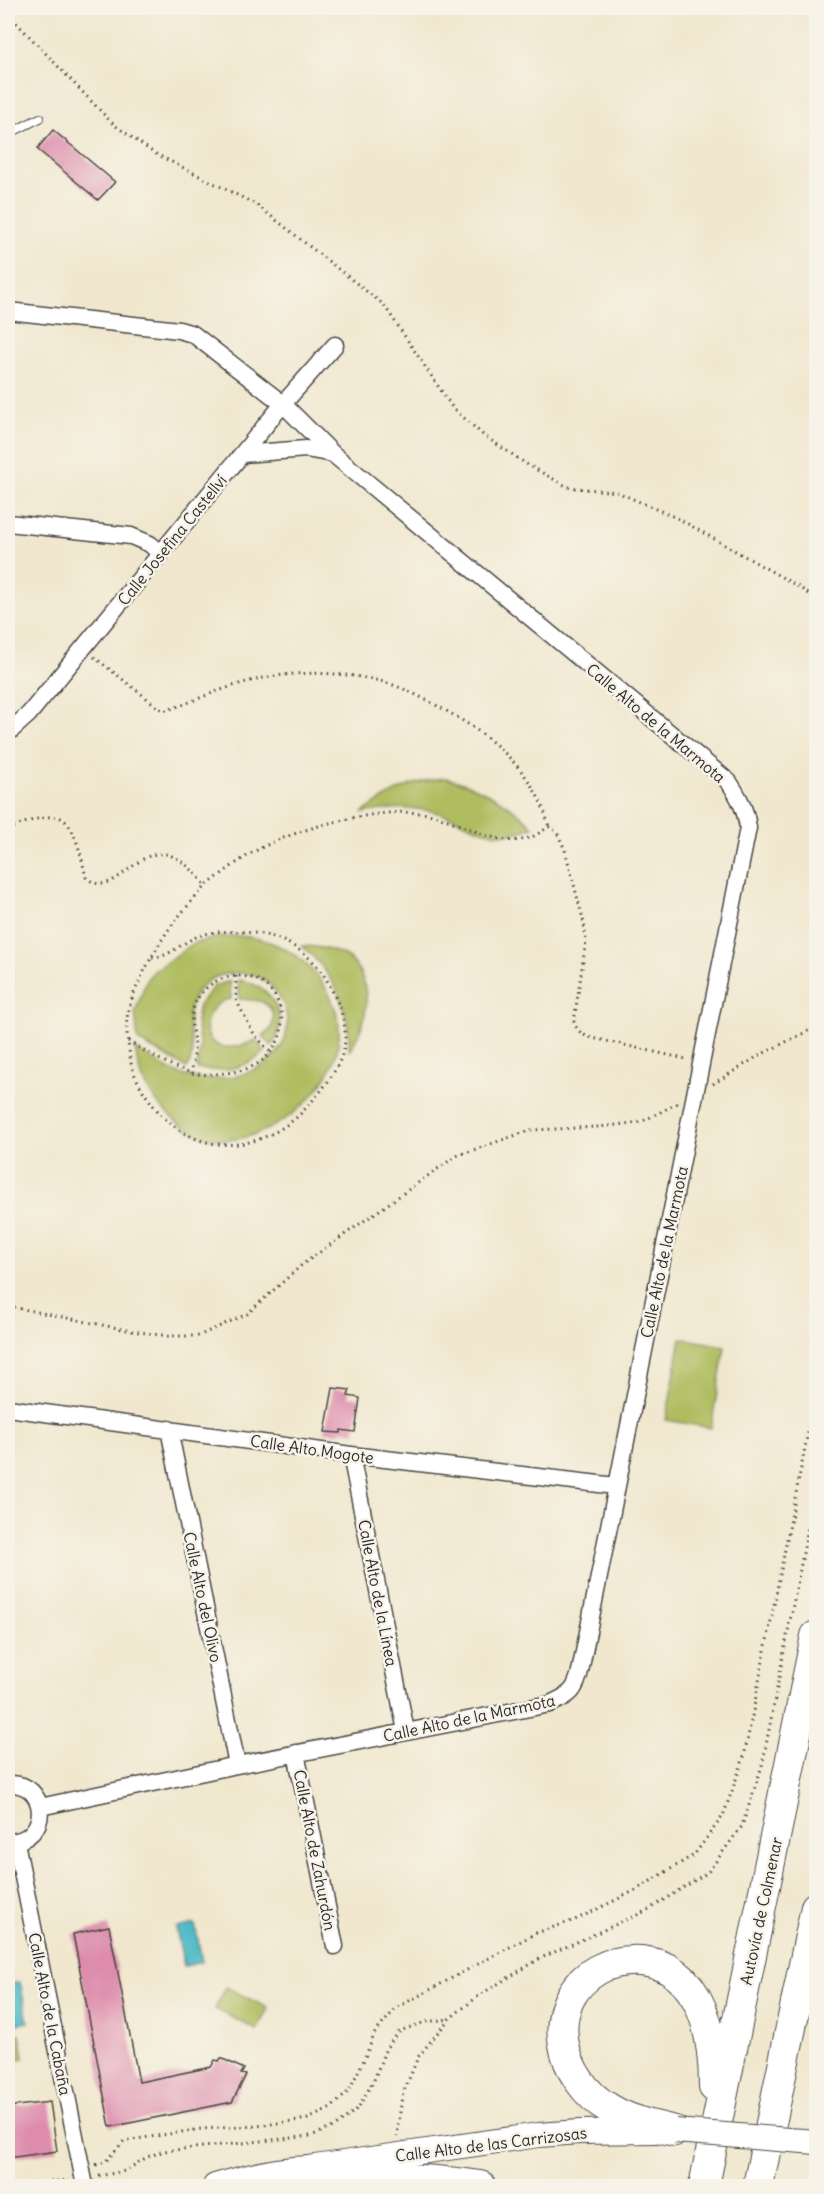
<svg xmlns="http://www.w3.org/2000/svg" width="824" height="2194" font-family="Delius,sans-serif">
<rect width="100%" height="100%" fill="#f7f3e8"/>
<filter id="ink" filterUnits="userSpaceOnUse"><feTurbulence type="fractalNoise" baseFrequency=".0167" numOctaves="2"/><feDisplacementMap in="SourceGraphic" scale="12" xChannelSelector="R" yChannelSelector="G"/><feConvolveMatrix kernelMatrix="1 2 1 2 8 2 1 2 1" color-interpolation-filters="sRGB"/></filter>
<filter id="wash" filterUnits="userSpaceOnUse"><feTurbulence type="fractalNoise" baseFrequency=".008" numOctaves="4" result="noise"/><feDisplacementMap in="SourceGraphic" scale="24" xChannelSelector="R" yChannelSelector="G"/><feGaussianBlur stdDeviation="1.35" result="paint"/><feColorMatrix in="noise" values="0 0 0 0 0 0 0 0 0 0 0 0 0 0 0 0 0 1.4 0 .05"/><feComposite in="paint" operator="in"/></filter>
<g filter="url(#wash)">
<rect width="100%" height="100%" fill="#f0e7ce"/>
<path fill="#afbc5e" stroke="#6d7444" stroke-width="1.5" d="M446,778C478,786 511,803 533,827C489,846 473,821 432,811C409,806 385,809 362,813C390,793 412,780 446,778Z
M241,936C273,939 297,952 318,977C330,992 339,1012 339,1032C341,1091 261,1154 204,1137C192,1134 180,1124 170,1116C149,1096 139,1078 135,1049C149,1057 164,1068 179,1074C218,1088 292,1072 287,1019C286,1006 281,997 272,987C264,978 252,973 240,973C226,973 212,976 202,986C173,1018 203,1043 187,1068L138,1041L135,1012L147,979L154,971L194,943L220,937Z
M302,946C315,947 331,948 343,955C366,967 370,1000 363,1022C360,1033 355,1042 349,1052C351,1009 334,974 302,946Z
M238,980C271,984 291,1017 272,1046L263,1036C275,1029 278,1011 264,1003C258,999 247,1000 239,999Z
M230,981L231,999C197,1002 192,1069 256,1040L265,1052C244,1070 224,1072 197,1069L200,1047L196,1021L199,1005L214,986Z
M681,1338L725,1346L711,1428L666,1420Z
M226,1987L268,2008L257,2030L215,2009Z
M20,2034L24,2058L8,2061V2036Z"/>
<path fill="#4cb9c6" stroke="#3c7278" stroke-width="1.5" d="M195,1924L202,1962L184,1966L176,1928Z
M20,1982L28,2022L8,2026V1984Z"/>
<g id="blocks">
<path fill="#dd8cac" d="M53,130L115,182L98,200L37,149Z
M333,1388L350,1390L348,1396L360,1398L355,1432L341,1430V1433L325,1432Z
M109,1926L139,2082L211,2067L215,2060L219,2061L221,2058L244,2069L241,2074L246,2075L232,2102L110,2127L73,1934Z
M50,2102L57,2151L8,2158V2107Z"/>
</g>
</g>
<g filter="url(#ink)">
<use href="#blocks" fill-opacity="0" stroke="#494743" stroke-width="1.5"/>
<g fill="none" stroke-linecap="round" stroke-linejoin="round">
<g stroke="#494743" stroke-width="10">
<path id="service" d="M8,134L40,118"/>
</g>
<g stroke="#494743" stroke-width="19">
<path id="minor" d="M8,311L179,330L193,334L283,404L333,454L729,782C739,797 746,810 748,828L581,1667C576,1691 571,1695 550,1704L237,1765L40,1807
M242,454L306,449L333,454
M8,523L131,536L150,544L161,554
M8,733L29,714L283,404L335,345
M8,1408L351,1455L616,1486
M169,1429L237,1765
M351,1455L406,1731
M296,1753L335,1946
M8,1784C49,1781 52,1841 8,1842
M16,1842L85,2186"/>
</g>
<g stroke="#494743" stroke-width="26">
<path id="secondary" d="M215,2186C246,2177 275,2169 308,2168L539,2135L579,2132L655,2131"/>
</g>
<g stroke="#494743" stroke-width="32">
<path id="motorway" d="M675,2131C653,2126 630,2121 610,2109C560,2081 540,2004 597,1970C610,1963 626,1960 641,1961C703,1967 714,2037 714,2087
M284,2186C347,2177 417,2176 480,2186
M704,2186L816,1636
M758,2186L816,1907"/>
</g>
<path stroke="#494743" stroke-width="3" stroke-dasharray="1.5 4.5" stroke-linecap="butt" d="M8,14L113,124L154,153L257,205L384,305L452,407L483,435L528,465L568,487L617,492L679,519L799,587L816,600
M94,657L163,711C179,707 194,700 210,694C231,686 253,679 276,676C310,671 346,673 380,681C397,685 415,694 430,702C482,729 535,767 549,827
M8,829C22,824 42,815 57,817C75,819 82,862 86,877C114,904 137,841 172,856C187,863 196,874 206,886C223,873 240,859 259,849C300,827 382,806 428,814C460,820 497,849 529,838C536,836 543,830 549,827L557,832L565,850L584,923L586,941L574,1021C576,1029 580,1033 588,1037L686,1059
M152,958C169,957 180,944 196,937C212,930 236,931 254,933C285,936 315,956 329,984C336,998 344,1014 345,1031C347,1053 334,1075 320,1092C311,1102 303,1113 292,1121C245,1157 189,1152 153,1105C142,1091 132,1074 130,1057C128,1042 125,1027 128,1012C133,988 160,939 176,920C185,908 196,897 206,886
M236,976V1000L254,1034L271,1053
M128,1041C148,1052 168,1066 189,1072C201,1076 214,1074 226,1073C308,1066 292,965 228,977C211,981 198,992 193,1009C189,1021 194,1034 194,1046C195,1055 193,1064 191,1073
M713,1084L760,1055L816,1027
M8,1306L132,1331L168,1336H198L247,1314L303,1264L456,1156L531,1130L599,1127L641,1122L678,1103
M397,2137L402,2096L418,2057L449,2019L481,1994L541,1958L646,1911L708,1872L742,1826L762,1766L816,1486
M96,2165L105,2162L124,2141L201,2129L257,2126L308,2119L331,2108L348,2092L363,2062L375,2033L396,2008L536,1933L575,1920L634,1891L694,1855L723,1816L744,1757L816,1392
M99,2176L125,2171L147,2157L164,2151L311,2136L336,2126L358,2108L374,2080L386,2048L400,2031L425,2022L449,2019
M15,2186L69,2180"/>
<use href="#service" stroke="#fff" stroke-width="8"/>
<use href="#minor" stroke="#fff" stroke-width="16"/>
<use href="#secondary" stroke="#fff" stroke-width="24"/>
<use href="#motorway" stroke="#fff" stroke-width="30"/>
<g stroke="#494743" stroke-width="26" stroke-linecap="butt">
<path id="secondary-bridge" d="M675,2131L816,2142"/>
</g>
<use href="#secondary-bridge" stroke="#fff" stroke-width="24"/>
</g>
</g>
<g text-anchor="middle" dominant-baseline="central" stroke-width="5" stroke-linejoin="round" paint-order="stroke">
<g font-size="16" fill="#2b2b2b" stroke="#f7f3e8">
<text transform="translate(172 540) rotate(-51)">Calle Josefina Castellví</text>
<text transform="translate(656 723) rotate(40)">Calle Alto de la Marmota</text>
<text transform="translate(664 1252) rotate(-78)">Calle Alto de la Marmota</text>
<text transform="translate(312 1449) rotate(8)">Calle Alto Mogote</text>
<text transform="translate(378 1593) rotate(79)">Calle Alto de la Línea</text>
<text transform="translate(203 1597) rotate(78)">Calle Alto del Olivo</text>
<text transform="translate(469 1718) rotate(-12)">Calle Alto de la Marmota</text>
<text transform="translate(315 1850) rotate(79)">Calle Alto de Zahurdón</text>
<text transform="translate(761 1911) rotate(-78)">Autovía de Colmenar</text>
<text transform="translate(50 2014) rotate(79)">Calle Alto de la Cabaña</text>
<text transform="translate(491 2144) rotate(-7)">Calle Alto de las Carrizosas</text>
</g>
</g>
<rect width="824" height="2194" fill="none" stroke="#f7f3e8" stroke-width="30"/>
</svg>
